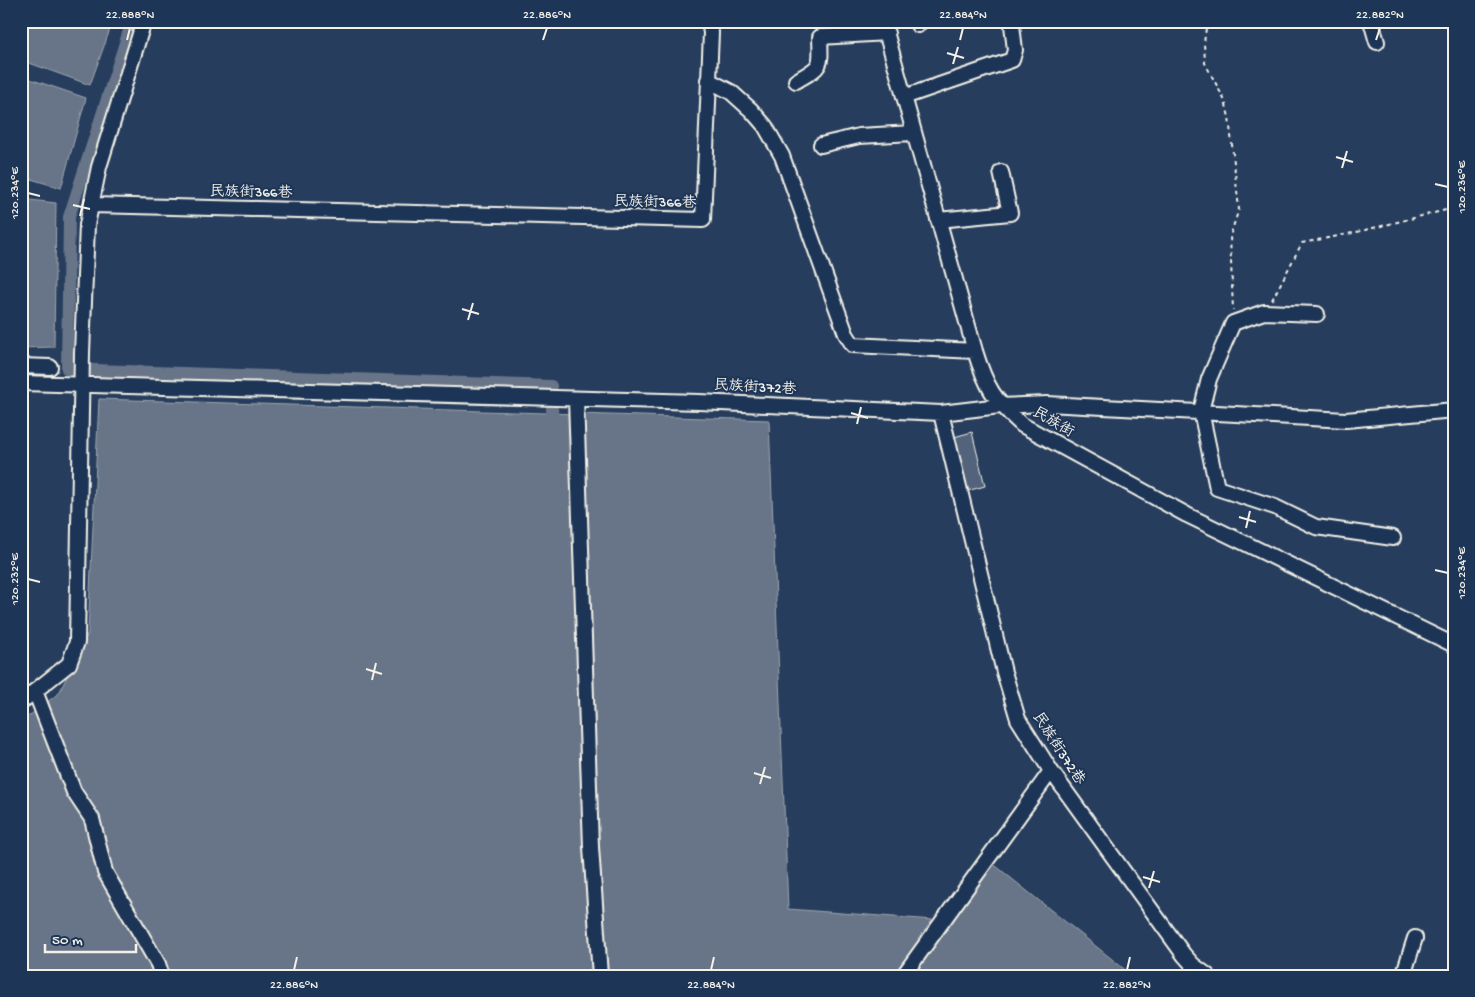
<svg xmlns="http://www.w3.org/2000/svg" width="1475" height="997" font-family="'Gochi Hand','LXGW WenKai TC',sans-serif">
<rect width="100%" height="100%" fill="#263d5d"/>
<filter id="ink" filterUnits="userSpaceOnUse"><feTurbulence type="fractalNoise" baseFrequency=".02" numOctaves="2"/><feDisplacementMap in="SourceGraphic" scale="10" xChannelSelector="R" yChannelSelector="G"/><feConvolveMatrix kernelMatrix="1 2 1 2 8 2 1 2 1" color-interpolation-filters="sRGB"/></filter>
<g filter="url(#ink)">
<path fill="#677588" stroke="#9fa7ae" d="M21,21H113L90,85L21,60Z
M21,76L86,98L61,188L21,176Z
M21,199L56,203L54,347L21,348Z
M99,399L769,420L788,909L934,920L986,858L1133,976H21V722L59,693L88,633Z"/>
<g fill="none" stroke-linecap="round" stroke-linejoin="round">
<path stroke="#677588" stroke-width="12" d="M132,21L69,217L67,369L551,386L553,431"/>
</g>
<path fill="#52647b" stroke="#f4f1e8" d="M972,432L985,486L967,491L954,437Z"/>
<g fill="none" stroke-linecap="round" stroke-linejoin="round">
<g stroke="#f4f1e8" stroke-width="18">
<path id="minor" d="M883,21L975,351C986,387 994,400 1022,425L1187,515L1454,645
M1371,21L1377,42
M918,25L919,21
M708,80L731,92L751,110L765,126L782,156L846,334L853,345L975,351
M796,81C823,65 821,68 820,37L887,33
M904,97L1012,60L1015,50L1012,25
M821,145L859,136L913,133
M92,205L703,220L711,33L709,21
M938,220L1010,213L1001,172
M1317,314L1264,312L1233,323L1209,379L1201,411L1217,488L1275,507L1316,527L1393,538
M21,366L50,367
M21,383L699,402L941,413L1000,406L1047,404L1346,420L1454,410
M576,399L591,847L600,976
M941,413L1004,672L1018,719L1051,771L1184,955L1193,965L1208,976
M35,691L74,792L92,819L105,872L158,964L162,976
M21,702L69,664L77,642L82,353L87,225L99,167L144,21
M903,976L1051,771
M1403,976L1415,938"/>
</g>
<path stroke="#f4f1e8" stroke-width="2" stroke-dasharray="4 4" stroke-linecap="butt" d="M1207,21L1204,43L1205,63L1225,101L1229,117L1239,209L1230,236L1233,310
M1272,300L1302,243L1353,233L1454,208"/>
<use href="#minor" stroke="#1d3557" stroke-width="14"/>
</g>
</g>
<path fill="none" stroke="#f4f1e8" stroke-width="2" d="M127,40L130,28M543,40L547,28M960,40L963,28M1376,40L1380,28M947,53L964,58M953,64L958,47M1336,157L1353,162M1342,168L1347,151M1435,184L1448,187M28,193L40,196M73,205L90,209M80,216L84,199M462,309L479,314M468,320L473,303M851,413L868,418M857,424L861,407M1239,517L1256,522M1246,528L1250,511M1435,570L1448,573M28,579L40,582M366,669L382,674M372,680L376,663M754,773L771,778M760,784L765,767M1143,877L1160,882M1149,888L1154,871M294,970L297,957M711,970L714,957M1127,970L1130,957"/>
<g text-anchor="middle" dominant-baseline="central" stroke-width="4" stroke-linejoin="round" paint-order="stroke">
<g font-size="15" fill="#f4f1e8" stroke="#1d3557">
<text transform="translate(251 193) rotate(1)">民族街366巷</text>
<text transform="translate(655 203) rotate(1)">民族街366巷</text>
<text transform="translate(755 388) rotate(3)">民族街372巷</text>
<text transform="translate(1053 423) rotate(30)">民族街</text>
<text transform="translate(1058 749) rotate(57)">民族街372巷</text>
</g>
</g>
<rect width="1475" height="997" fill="none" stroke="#1d3557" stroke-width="55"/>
<path d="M45 944v8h91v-8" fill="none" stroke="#f4f1e8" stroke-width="2.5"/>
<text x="52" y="944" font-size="15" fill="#f4f1e8" stroke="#1d3557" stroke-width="4" paint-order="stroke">50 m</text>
<rect x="28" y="28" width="1420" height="942" fill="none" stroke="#f4f1e8" stroke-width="2"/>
<g font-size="12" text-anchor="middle" fill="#f4f1e8">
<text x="130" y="18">22.888°N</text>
<text x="547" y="18">22.886°N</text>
<text x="963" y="18">22.884°N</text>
<text x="1380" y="18">22.882°N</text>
<text transform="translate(1461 187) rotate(-90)" y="4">120.236°E</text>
<text transform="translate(14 193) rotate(-90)" y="4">120.234°E</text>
<text transform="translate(1461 573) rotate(-90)" y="4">120.234°E</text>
<text transform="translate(14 579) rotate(-90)" y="4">120.232°E</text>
<text x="294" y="988">22.886°N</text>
<text x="711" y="988">22.884°N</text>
<text x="1127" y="988">22.882°N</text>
</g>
</svg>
